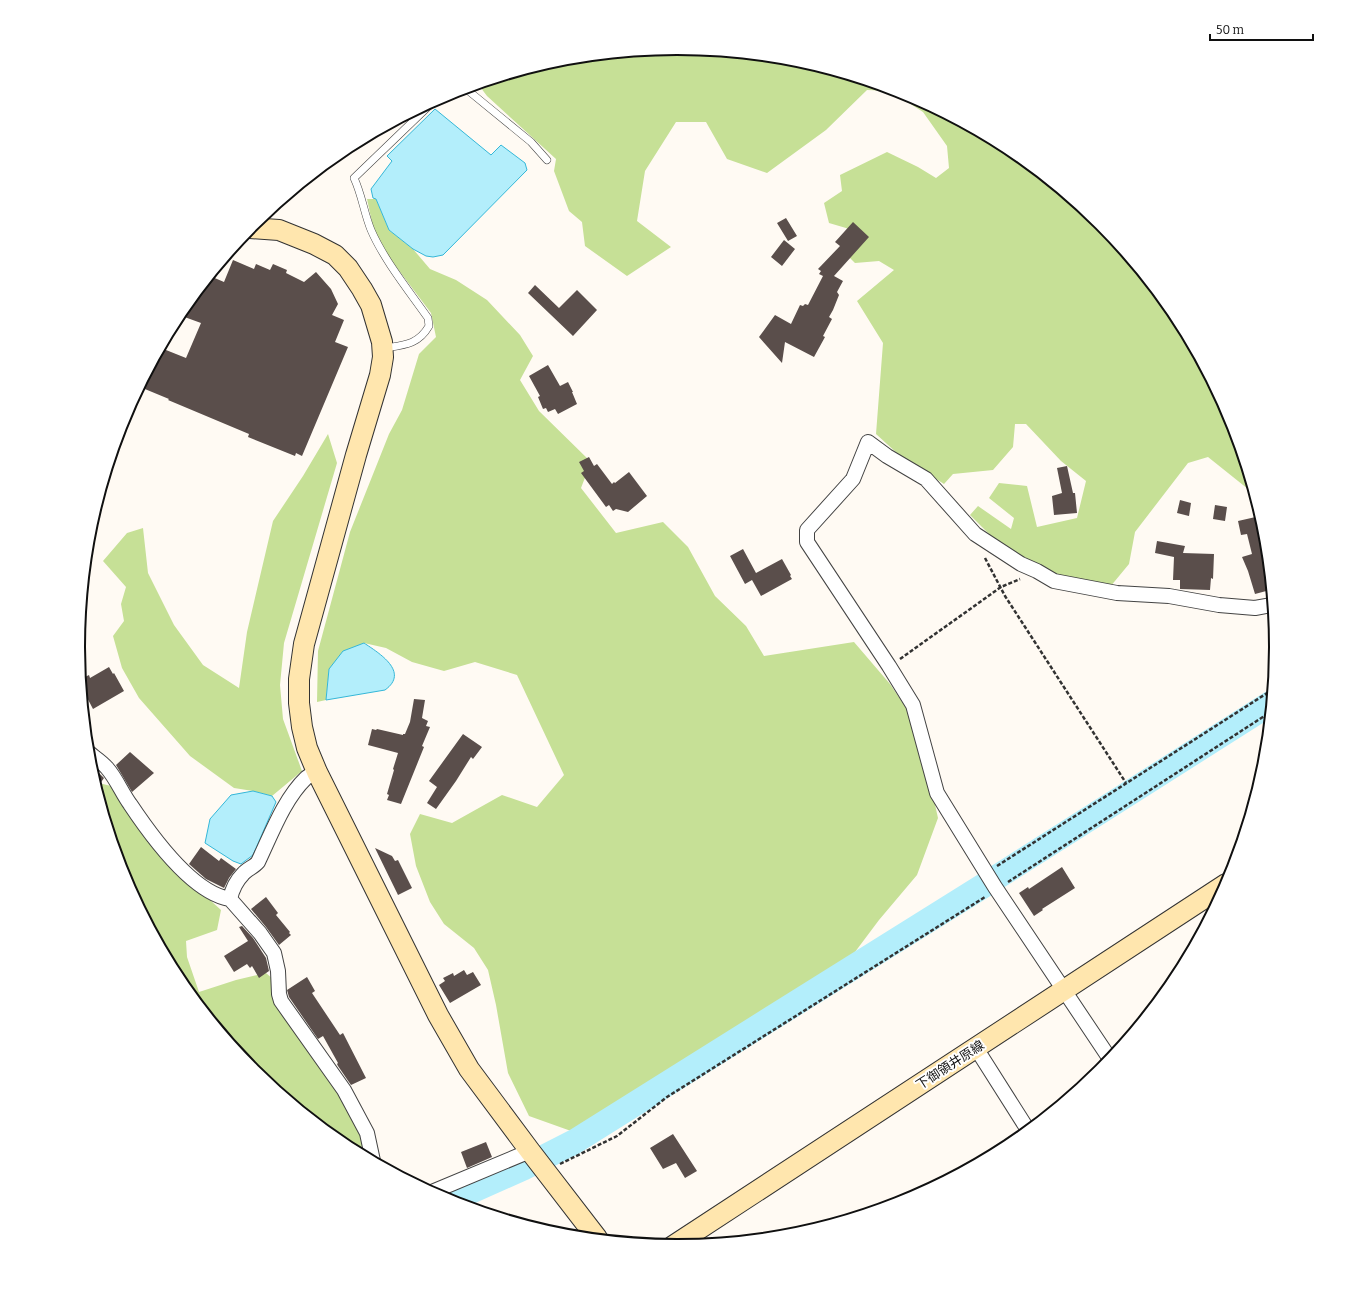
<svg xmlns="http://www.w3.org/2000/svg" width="1354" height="1294" font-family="Bitter,'Noto Sans JP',serif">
<rect width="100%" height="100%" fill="#fffaf3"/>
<path fill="#c6e096" d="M677,48L794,60L906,94L1010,149L1101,224L1175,314L1230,418L1253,493L1208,457L1188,463L1135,532L1129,564L1110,587L1063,579L1035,567L995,540L970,515L978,506L1011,529L1014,518L989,498L999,483L1027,486L1037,527L1077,518L1086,481L1061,461L1026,424H1015L1013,447L993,470L953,474L944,484L898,454L876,434L883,343L857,301L894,270L879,261L855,263L841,249L857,233L846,228L829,223L824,203L842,191L840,175L887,152L918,167L936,178L949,168L947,146L923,112L890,91L867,90L826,130L767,173L727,159L706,122H676L645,171L637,221L671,247L627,276L585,246L582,222L569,211L554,171L556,159L487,96L478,84L560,59Z
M367,199H376L389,230L413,249L430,269L456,280L487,300L520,335L533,356L520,380L539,411L591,462L581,488L616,533L663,522L688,547L715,596L746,626L764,656L854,642L890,684L917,724L938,818L917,875L879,920L852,956L739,1036L588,1130L571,1131L529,1116L508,1073L496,1005L488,970L474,948L444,924L430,902L416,866L410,834L420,814L452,823L502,795L537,807L564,775L517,675L475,662L444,671L412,662L386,648L364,643L329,669L326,700L317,702L318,651L350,532L389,434L402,410L419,354L436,337L431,313L388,256L373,227Z
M328,434L337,463L284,643L280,685L283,719L302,771L272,796L253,791L234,788L190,756L139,698L122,668L113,636L124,621L121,604L126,587L103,561L127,533L143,528L148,573L174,625L203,665L239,688L247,632L273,521L303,476Z
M95,782L111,786L177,870L221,910L217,930L186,941L187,957L199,992L236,980L266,973L274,980L359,1127L367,1157L344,1145L253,1070L179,980L124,876Z"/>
<path fill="#b3eefb" stroke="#34b7d8" d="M435,109L491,155L501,145L525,163L527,170L443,255L433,257L426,256L413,249L389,230L376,199L373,198L371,189L392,161L387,156Z
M364,643C379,653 410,672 385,690L326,700L329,669L343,651Z
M253,791L272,796L276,802L253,855L241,864L233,861L205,843L210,819L231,795Z"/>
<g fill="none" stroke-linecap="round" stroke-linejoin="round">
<path stroke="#b3eefb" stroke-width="25" d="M449,1201L523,1168L574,1142L983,886L1271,703"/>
</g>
<path fill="#5a4e4b" d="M786,218L797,236L788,241L777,223Z
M853,222L869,237L834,276L843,281L837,292L839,295L833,310L829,317L832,319L823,336L825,337L814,357L785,342L782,363L759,337L775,315L791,324L800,305L803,306L805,304L808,305L823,276L819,274L821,271L818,269L840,246L835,242Z
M784,240L795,249L782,266L771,257Z
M233,260L254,269L256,264L270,270L273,264L287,270L286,273L304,282L316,272L331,289L338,304L332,315L344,320L335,342L348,347L302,456L296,453L295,456L248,437L249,434L168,400L169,399L140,387L161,348L186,358L201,323L179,315L210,276L224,282Z
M535,285L559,308L577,290L597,310L573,336L528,293Z
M548,365L560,386L568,382L573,392H572L577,404L558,414L555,409L548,412L546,408L543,409L538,397L540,396L529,376Z
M589,457L594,466L597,464L612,484L614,482L615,483L629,472L647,496L628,512L616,509L613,511L609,505L606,507L581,473L584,471L579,462Z
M1067,466L1073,493H1075L1077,513L1054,515L1052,496L1062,493L1057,468Z
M1180,500L1191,503L1189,516L1177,513Z
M1215,505L1227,507L1225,521L1213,519Z
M1260,516L1265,530L1270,590L1255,594L1248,571L1242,557L1252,554L1247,534L1241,535L1238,521Z
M1157,541L1185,546L1183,553L1214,554L1213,579L1211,578L1210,590L1180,589V580H1173L1174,557L1155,553Z
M743,549L756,573L782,559L791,575L790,576L792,579L761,596L752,580L745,584L730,556Z
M109,667L113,674L114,673L124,691L93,709L82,688L81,679L89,675L90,678Z
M414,699L425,700L422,718L428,721L426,726L430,727L422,746L424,747L401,804L387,800L389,795L387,794L394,770L393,769L398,753L368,745L372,729L376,730L377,729L403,735V734H405L410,722Z
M463,734L482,747L473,759L471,757L456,781L436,809L427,803L437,787L429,781Z
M130,752L154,773L132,792L116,765Z
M90,764L104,778L97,788L94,778Z
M201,847L219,861L221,858L236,869L229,878L224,888L206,879L189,864Z
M375,848L392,856L395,861L398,860L412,888L398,895Z
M1062,867L1075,888L1042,909L1043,910L1034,916L1019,893L1028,887L1029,889Z
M266,897L278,913L276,915L290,932L289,933L291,935L279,945L266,927L251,909Z
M242,926L253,938L266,958L269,971L259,978L252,966L250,968L247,964L234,972L224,956L248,941L239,927Z
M464,970L467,975L473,972L481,985L450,1003L439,985L445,981L443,978L453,973L454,976Z
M307,977L315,991L312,993L340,1035L343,1033L366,1078L351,1085L338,1066L337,1064L338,1063L323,1036L318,1039L289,997L287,990Z
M673,1134L697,1171L685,1178L676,1163L663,1169L650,1148Z
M486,1142L492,1157L467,1168L461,1152Z"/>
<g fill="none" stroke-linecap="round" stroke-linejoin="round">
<g stroke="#434343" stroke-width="8">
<path id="lane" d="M465,88L531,142L547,160
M384,348C404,345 418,345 429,326L428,318C409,291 384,260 371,230C364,213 362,195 354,178L434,101"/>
</g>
<g stroke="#434343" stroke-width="16">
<path id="street" d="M88,752C94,757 102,762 107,768C116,778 122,793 130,804C150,834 192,893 230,899
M317,772C313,774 309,775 306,778C284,799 271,835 258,862C254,867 247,869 243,874C236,881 232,890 230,899L260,933L274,953L278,971L279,994L281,1001L344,1090L367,1133L373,1161
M976,1048L1028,1130
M1110,1059L995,887L937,793L913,705L889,666L807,542V530L853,479L868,442L887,456L926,479L975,534L1021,564L1037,571L1054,581L1117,593L1169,596L1219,605L1255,608L1272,605
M432,1192L530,1151"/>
</g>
<g stroke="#323232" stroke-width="22">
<path id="secondary" d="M250,228L279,230L314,244L335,255L348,268L362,289L371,305L382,342L383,357L380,375L356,455L304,644L299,679V703L302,727L307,748L317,772L438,1015L469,1069L530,1151L597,1238
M673,1246L1226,884"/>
</g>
<path stroke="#323232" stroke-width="2.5" stroke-dasharray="4 2" stroke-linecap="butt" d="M985,558L1005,596L1126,783
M900,659L1001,587L1020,579
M997,866L1272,690
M1008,882L1269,713
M560,1164L617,1136L667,1097L985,897"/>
<use href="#lane" stroke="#fff" stroke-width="7"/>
<use href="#street" stroke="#fff" stroke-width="14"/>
<use href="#secondary" stroke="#ffe6ae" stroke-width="20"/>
</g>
<g text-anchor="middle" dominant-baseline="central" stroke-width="4" stroke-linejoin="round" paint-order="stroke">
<g font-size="13" fill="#101010" stroke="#fff">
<text transform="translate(950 1065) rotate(-33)">下御領井原線</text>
</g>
</g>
<path d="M0 0H1354V1294H0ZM85 647a592 592 0 1 1 1184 0a592 592 0 1 1-1184 0Z" fill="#fff" fill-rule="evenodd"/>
<path fill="none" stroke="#101010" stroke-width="2" d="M85 647a592 592 0 1 1 1184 0a592 592 0 1 1-1184 0Z"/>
<path d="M1210 34v6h103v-6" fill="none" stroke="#101010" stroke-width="2"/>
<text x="1216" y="34" font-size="12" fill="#101010" stroke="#ffffff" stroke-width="3" paint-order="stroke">50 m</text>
</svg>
